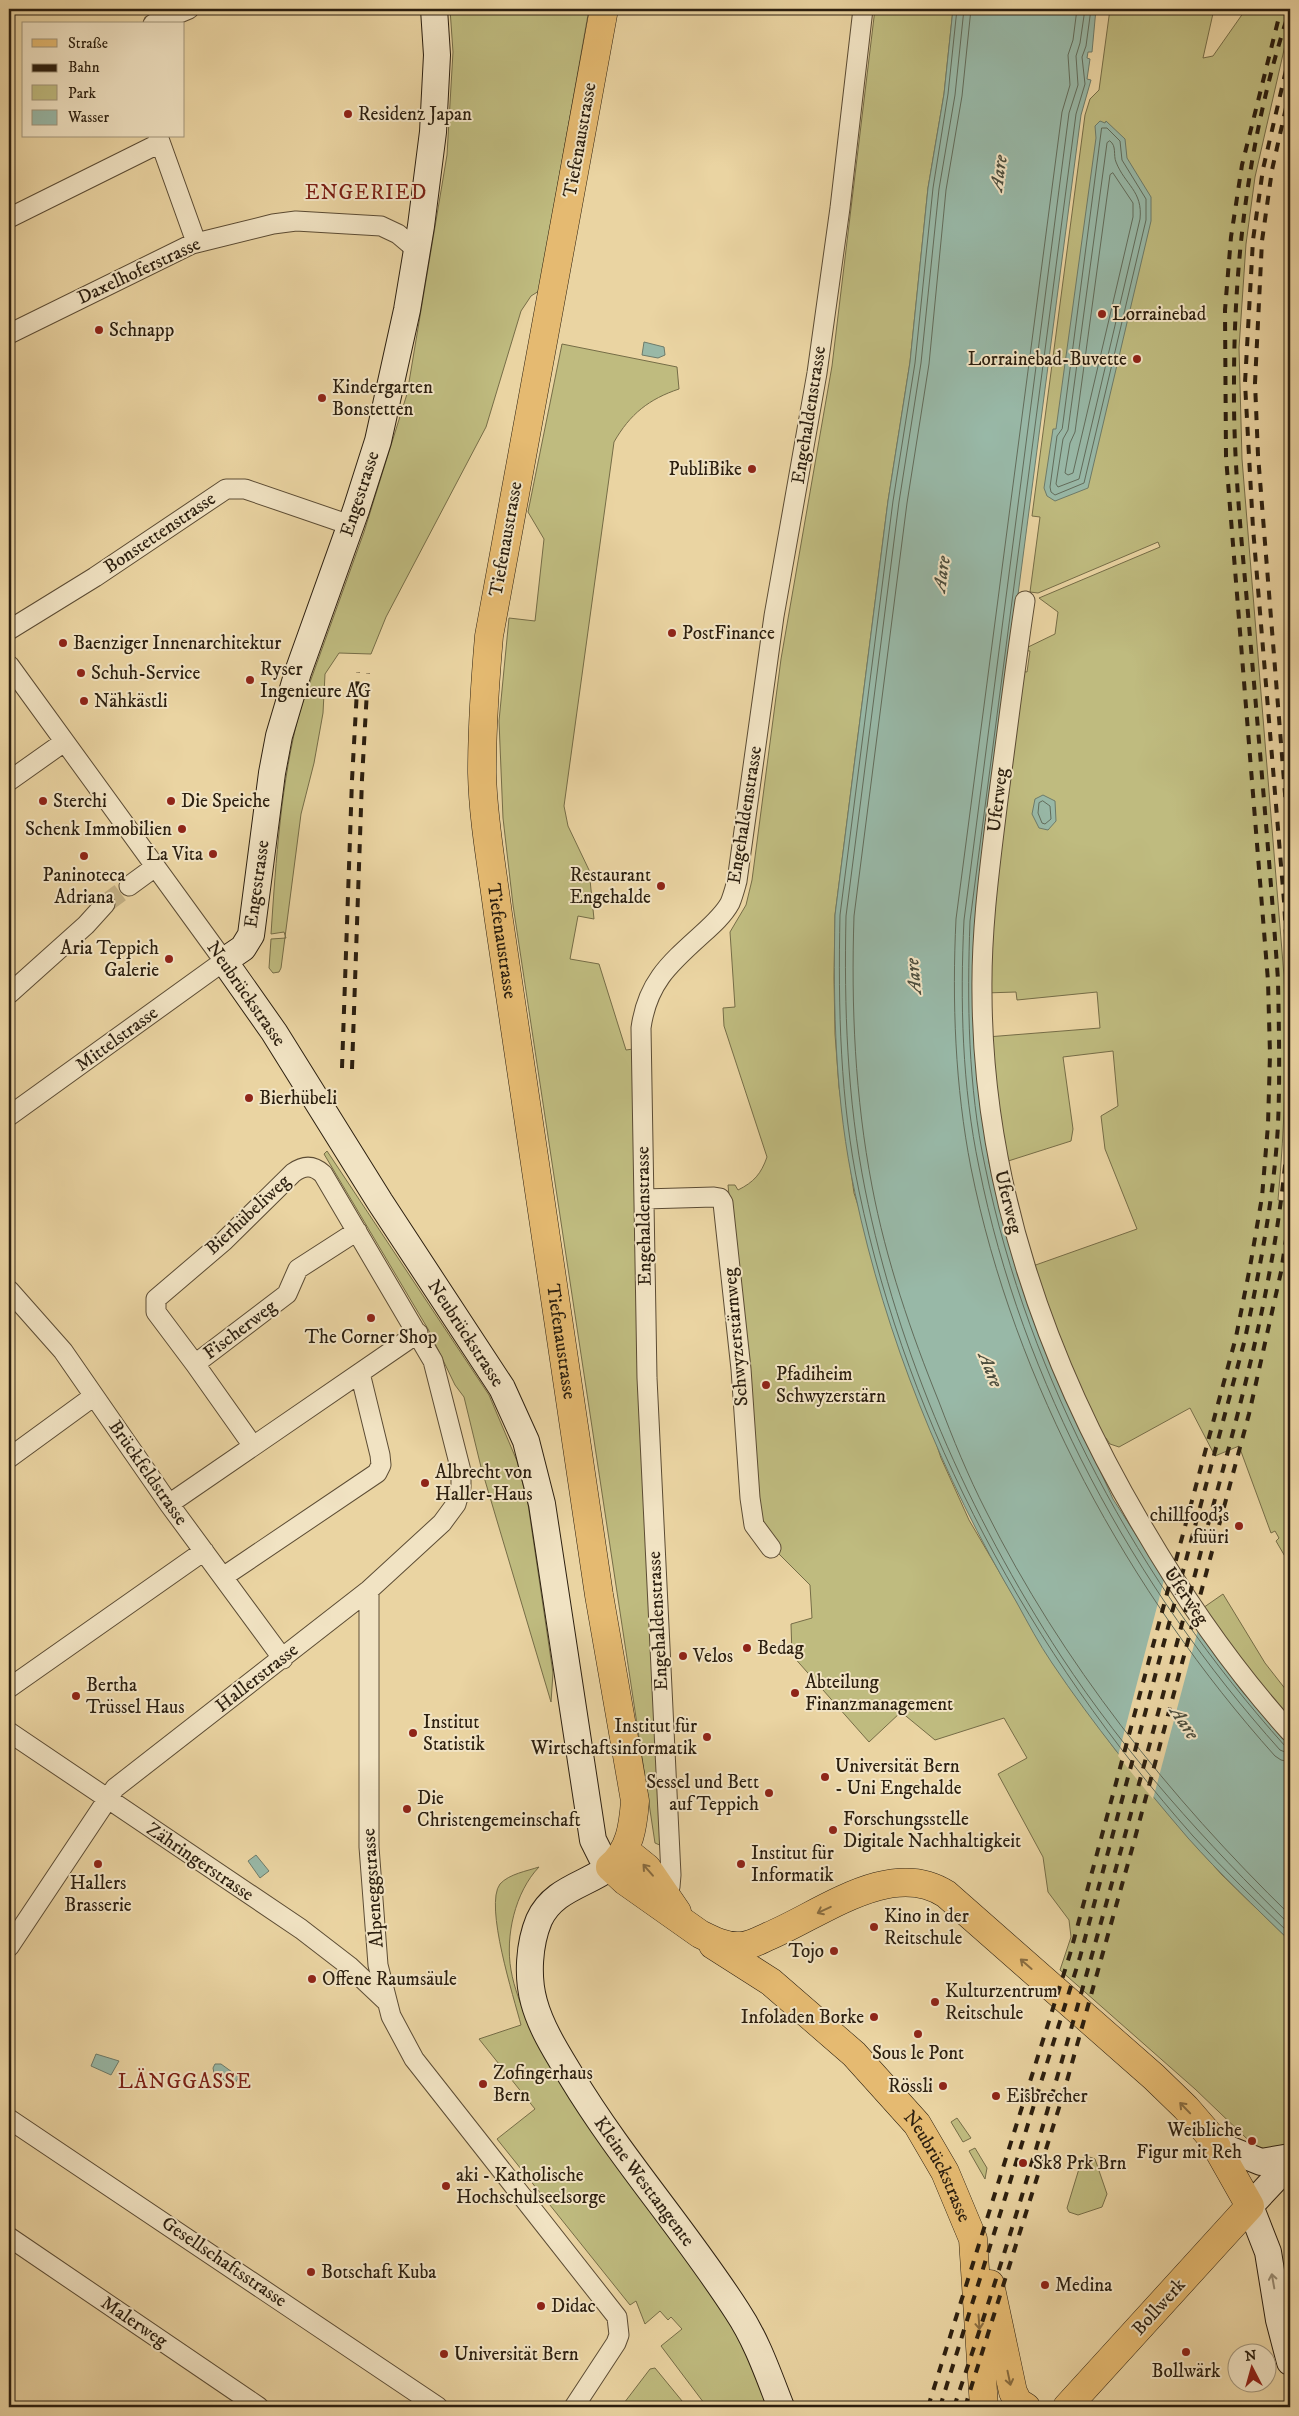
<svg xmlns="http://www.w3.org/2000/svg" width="1299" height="2416" font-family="'IM FELL DW Pica',serif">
<rect width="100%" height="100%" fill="#ead4a2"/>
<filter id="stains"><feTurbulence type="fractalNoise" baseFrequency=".004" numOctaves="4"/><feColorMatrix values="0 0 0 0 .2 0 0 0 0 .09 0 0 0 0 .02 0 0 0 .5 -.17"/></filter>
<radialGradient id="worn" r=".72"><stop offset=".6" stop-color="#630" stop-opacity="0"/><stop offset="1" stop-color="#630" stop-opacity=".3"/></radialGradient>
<path fill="#bfbb7f" stroke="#766d47" d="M450,9H589L539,291L531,296L521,311L486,427L386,617L371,654L339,653L325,674L323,713L314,763L301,814L281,968L279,972L273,973L269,968L271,939L286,938L284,932L271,934C276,860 281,781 300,710L364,532L407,394L447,155L453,52Z
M875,9H953L944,94L928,188L910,362L888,501L835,915L834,978L835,1034L839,1087L854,1193L941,1458L969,1520L1052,1662L1114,1748L1188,1837L1222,1875L1290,1941V2180L1195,2089L1060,1970L1071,1937L1069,1920L1048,1892L1043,1857L998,1774L1027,1758L1004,1718L935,1740L901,1712L869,1742L792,1655L791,1624L812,1618L810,1585L763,1538L728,1185H735L738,1190C754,1182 761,1174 767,1157L724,1026L723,1008L735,1007L730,932L746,905L752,880L781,659L832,366Z
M1110,9H1214L1203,58L1213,56L1246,9H1290V32L1286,41L1255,177L1246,244L1239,348L1242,459L1284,976C1287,1051 1285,1125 1278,1200L1290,1202V1565L1276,1541L1279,1538L1275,1531L1271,1533L1239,1446L1215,1456L1190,1408L1119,1447L1110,1444L1106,1438L1099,1441L1030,1267L1137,1229L1105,1149L1101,1116L1118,1106L1113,1051L1063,1057L1073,1129L1071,1141L1002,1163L987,1037L1100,1028L1097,992L1017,1000L1016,992L985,993L1019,671L1027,672L1030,651L1022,650L1055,634L1058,612L1039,598L1160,547L1158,542L1038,593L1030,592L1040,517L1032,516L1085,115L1090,99L1099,90Z
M562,344L677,367L679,389C649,399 630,414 614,442L564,806L568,826L589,870L594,919L578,916L570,959L599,964L626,1050L633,1049L638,1378L662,1846L655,1843L513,905L503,818L499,721L509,618L535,621L544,539L528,512Z
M327,1151L489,1395L517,1461L528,1504L553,1673L551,1702L481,1467L464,1397L455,1385L428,1329L324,1154Z
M1223,1594L1265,1663L1290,1695V1724L1200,1610Z
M539,1867C515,1892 505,1936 511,1970C514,1988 521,2005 528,2022L653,2195L781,2407H707L661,2346L682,2329L671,2317L668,2320L660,2311L645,2324L636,2301L630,2305L497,2139L535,2109L479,2039L521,2025C514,1998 484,1905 500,1884C509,1874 527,1871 539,1867Z
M957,2118L971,2138L963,2142L951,2122Z
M975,2148L987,2168L985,2179L969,2151Z
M1087,2156L1095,2159L1107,2194L1102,2207L1078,2215L1069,2212L1067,2208L1082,2159Z
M655,2368L687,2407H621L650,2369Z"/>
<path fill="#98b8a7" stroke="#6d7b6a" d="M953,9H1096L1092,52H1088L1087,58L1090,59L1087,79L1091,80L1081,115L975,922L973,1001L975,1052L989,1163L1013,1257L1048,1357L1113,1499L1172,1591L1241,1690L1290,1745V1941C1255,1907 1220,1874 1188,1838C1140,1782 1093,1724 1052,1663C1039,1644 1028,1623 1017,1603C942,1476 886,1338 855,1193C835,1102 833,1008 835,915L888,501L910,362L928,188L944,94Z
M1100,121L1105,123L1106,121L1125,139L1127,158L1151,197V221L1088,488L1055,501L1047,496L1044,488L1053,429H1056L1096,138L1095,126Z
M644,342L664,347L665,355L658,358L642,355Z
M1043,795L1055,801L1056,821L1048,830L1039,828L1032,814L1035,799Z
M256,1855L269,1871L260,1878L248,1861Z
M96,2054L119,2061L111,2075L91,2066Z
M215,2064H221L239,2077L233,2086L214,2073L213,2068Z"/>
<path fill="#ead4a2" d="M1165,1576L1199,1626L1153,1799L1118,1756Z"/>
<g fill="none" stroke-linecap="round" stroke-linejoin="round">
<path stroke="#626c5b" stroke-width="1" d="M957,9L948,94L933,188L915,363L893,501L840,915C838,1008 840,1101 859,1191C909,1431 1031,1653 1193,1836C1224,1870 1257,1902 1290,1934
M964,9L955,95L939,189L921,363L899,502L846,916C844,1007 847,1099 865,1189C898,1354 969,1515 1061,1656C1126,1755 1206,1843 1290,1925
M971,9L962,96L946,190L929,364L907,503L854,916C851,1007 855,1097 872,1186C886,1260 911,1333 939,1402C953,1439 968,1476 986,1511C1062,1663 1169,1797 1290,1915
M1077,9L1073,40L1068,55L1070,85L1062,112L956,919C952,1002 955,1086 971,1168C1014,1383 1129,1593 1275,1756L1281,1760L1290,1762
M1085,9L1080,43L1076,56L1078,85L1069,113L964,920C960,1002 962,1086 979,1167C1022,1383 1134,1587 1280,1750L1290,1754
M1091,9L1086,46L1082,57L1085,84L1076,114L970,921C967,1003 968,1086 985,1166C1029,1381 1139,1583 1285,1746L1290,1748
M1102,128H1107L1120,141L1122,160L1146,199V220L1084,483L1055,495L1051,492L1050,487L1057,436L1062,429Z
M1110,141C1117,146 1113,155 1116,162C1125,185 1143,191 1140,219L1079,479L1058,487L1056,484L1063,439L1068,430L1107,143Z
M1113,173L1133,203V217L1073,473L1068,475L1065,473L1070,443L1075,432L1110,175Z
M1043,801L1050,806L1051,819L1045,824L1042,823L1038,813L1039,803Z"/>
<path stroke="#c4b085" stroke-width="19" stroke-dasharray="19 9" stroke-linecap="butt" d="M105,904L129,886"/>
<g stroke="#5c4c34" stroke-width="21">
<path id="street" d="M153,24L189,9
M158,136L196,242
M9,218L160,143
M9,334L192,244L273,224L296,221L381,226L398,234L417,250
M1025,601C1015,667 1007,734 998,800C990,865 981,929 982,994C983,1183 1046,1363 1141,1524C1184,1598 1233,1669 1290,1732
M9,630L95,577L226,489H245L350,525
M9,665L224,961L9,1116
M9,781L64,742
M129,886L155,867
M9,994L86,925L105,904
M644,1199L714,1197L720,1198L723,1203L741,1369L750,1498L754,1525L771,1548
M9,1290L63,1351L169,1504L283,1659
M253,1446L195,1364L287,1294L298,1269L357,1231
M9,1458L94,1396
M169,1504L418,1333
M223,1577L377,1473L381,1465L380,1455L360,1373
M369,1590V1847L378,1965L391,2016L414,2059L617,2317L619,2335L616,2343L574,2407
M9,1688L204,1551
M9,1732L301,1929L349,1966L385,2000
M659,1900L670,1887L671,1875L647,1378L641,1028C647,984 668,965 699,937C710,927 723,916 730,903C733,896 735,888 737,881L774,616L817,373L840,208L863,9
M9,1947L115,1788L369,1590L442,1523L456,1504L461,1487V1471L433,1361L323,1174C313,1165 304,1165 293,1173L224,1241L156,1299V1312L195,1364
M9,2119L438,2407
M9,2237L259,2407"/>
</g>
<g stroke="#2c1f0f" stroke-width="28">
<g id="secondary">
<path id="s1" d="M434,9L437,55L433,132L421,226L407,310L378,441L356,510L298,672L279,736L272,773L251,935L243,948L224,961L274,1032L380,1202L502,1388L526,1441L542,1504L593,1840L602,1858L610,1867C586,1885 553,1889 539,1920C529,1944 527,1977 534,2002C541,2028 557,2053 571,2076C621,2159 685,2230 737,2311C757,2341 768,2374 781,2407"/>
<path d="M1216,2144L1261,2162L1290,2157"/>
<path d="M1290,2163L1250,2206L1268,2252L1279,2320L1290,2362"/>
</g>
</g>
<g stroke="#2c1f0f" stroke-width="29">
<g id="primary">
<path id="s2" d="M604,9L489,636C485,682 482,727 482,773C483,820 492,867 498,914L599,1595L635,1801C633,1827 630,1850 610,1867L625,1881L700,1934C712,1940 726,1947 740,1946C750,1946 760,1940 769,1936C820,1915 891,1858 946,1894L1154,2077L1186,2108L1211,2137L1250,2206L1067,2407"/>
<path d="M626,1851L647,1868L677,1912"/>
<path id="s3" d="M713,1945L771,1982L854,2054L917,2124L945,2172L973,2239L984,2407"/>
<path d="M990,2284L1013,2392L1018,2402L1026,2407"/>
</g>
</g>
<use href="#street" stroke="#f1e3c3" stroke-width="19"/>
<use href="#secondary" stroke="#f1e3c3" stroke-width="26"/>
<use href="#primary" stroke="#e5ba71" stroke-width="28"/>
<path stroke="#2c1f0f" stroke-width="4" stroke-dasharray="9 9" stroke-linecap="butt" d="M1290,53L1263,169L1253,240L1245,383L1253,528L1284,901L1290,1003
M1290,90L1272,170L1262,241L1255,383L1258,455L1290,856
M342,1068L352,780L358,672
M352,1069L362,779L368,673
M928,2407L1070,1954L1236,1337L1250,1267L1262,1197L1268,1125L1270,1054L1268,981L1226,457L1225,310L1231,237L1242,165L1281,9
M940,2407L1080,1957L1245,1339C1260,1268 1274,1197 1278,1125C1280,1077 1279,1029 1278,980C1270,866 1260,752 1250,637C1243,552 1233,467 1234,382C1234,256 1250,129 1290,9
M954,2407C1037,2163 1104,1914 1171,1665C1186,1610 1200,1554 1215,1499C1252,1364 1286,1230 1290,1090
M965,2407L1063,2095L1132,1849L1249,1414L1281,1272L1290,1213"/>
</g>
<defs><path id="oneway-shaft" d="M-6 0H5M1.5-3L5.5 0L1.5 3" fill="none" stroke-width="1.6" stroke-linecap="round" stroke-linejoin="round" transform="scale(1.25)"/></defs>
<g stroke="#886c40">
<use href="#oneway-shaft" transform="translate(648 1870) rotate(-131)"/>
<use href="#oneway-shaft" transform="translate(824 1910) rotate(155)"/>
<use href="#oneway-shaft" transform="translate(1026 1964) rotate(-139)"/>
<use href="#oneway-shaft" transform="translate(1185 2108) rotate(-134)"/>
<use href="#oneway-shaft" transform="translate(979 2322) rotate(86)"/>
<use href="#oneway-shaft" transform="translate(1009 2378) rotate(78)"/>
</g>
<use stroke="#988b72" href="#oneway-shaft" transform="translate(1273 2281) rotate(-100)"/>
<g fill="#8f2418" stroke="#f1e3c3" stroke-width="2">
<circle cx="348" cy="114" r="5"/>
<circle cx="1102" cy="314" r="5"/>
<circle cx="99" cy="330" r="5"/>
<circle cx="1137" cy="359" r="5"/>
<circle cx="322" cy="398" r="5"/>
<circle cx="752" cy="469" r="5"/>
<circle cx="672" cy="633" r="5"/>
<circle cx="63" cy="643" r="5"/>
<circle cx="81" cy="673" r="5"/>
<circle cx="250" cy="680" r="5"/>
<circle cx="84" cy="701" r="5"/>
<circle cx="43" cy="801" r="5"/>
<circle cx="171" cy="801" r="5"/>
<circle cx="182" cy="829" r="5"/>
<circle cx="213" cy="854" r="5"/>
<circle cx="84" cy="856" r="5"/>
<circle cx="661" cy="886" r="5"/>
<circle cx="169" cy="959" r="5"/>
<circle cx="249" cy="1098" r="5"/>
<circle cx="371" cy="1318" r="5"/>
<circle cx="766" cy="1385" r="5"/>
<circle cx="425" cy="1483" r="5"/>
<circle cx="1239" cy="1526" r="5"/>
<circle cx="747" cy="1648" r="5"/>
<circle cx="683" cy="1656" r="5"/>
<circle cx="795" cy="1693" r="5"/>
<circle cx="76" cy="1696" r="5"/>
<circle cx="413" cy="1733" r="5"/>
<circle cx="707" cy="1737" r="5"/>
<circle cx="825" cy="1777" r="5"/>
<circle cx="769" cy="1793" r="5"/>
<circle cx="407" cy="1809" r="5"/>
<circle cx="833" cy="1830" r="5"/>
<circle cx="98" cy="1864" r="5"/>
<circle cx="741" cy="1864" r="5"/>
<circle cx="874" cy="1927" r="5"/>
<circle cx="834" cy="1951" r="5"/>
<circle cx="312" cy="1979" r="5"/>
<circle cx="935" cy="2002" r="5"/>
<circle cx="874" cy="2017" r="5"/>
<circle cx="918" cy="2034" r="5"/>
<circle cx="483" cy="2084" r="5"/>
<circle cx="943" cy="2086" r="5"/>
<circle cx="996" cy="2096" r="5"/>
<circle cx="1252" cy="2141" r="5"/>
<circle cx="1023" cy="2163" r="5"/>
<circle cx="446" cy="2186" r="5"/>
<circle cx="311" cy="2272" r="5"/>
<circle cx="1045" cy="2285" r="5"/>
<circle cx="541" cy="2306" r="5"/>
<circle cx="1186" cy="2352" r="5"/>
<circle cx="444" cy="2354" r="5"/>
</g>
<g text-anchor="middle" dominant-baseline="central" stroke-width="4" stroke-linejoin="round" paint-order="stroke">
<g font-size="19" fill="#2c1f0f" stroke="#f1e3c3" text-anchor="start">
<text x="358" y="114">Residenz Japan</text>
<text x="1112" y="314">Lorrainebad</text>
<text x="109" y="330">Schnapp</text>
<text x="1127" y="359" text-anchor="end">Lorrainebad-Buvette</text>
<text x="332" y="387">Kindergarten<tspan x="332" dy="22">Bonstetten</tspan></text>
<text x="742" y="469" text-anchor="end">PubliBike</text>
<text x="682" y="633">PostFinance</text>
<text x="73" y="643">Baenziger Innenarchitektur</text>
<text x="260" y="669">Ryser<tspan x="260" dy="22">Ingenieure AG</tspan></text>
<text x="91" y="673">Schuh-Service</text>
<text x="94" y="701">Nähkästli</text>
<text x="53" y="801">Sterchi</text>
<text x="181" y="801">Die Speiche</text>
<text x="172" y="829" text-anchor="end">Schenk Immobilien</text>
<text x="203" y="854" text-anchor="end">La Vita</text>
<text x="84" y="875" text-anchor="middle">Paninoteca<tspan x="84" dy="22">Adriana</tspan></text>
<text x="651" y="875" text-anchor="end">Restaurant<tspan x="651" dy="22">Engehalde</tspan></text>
<text x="159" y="948" text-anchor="end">Aria Teppich<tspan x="159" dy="22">Galerie</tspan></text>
<text x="259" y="1098">Bierhübeli</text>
<text x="371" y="1337" text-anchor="middle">The Corner Shop</text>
<text x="776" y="1374">Pfadiheim<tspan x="776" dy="22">Schwyzerstärn</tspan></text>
<text x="435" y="1472">Albrecht von<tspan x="435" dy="22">Haller-Haus</tspan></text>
<text x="1229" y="1515" text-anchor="end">chillfood’s<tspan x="1229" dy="22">füüri</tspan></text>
<text x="757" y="1648">Bedag</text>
<text x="693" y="1656">Velos</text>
<text x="805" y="1682">Abteilung<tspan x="805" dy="22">Finanzmanagement</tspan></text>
<text x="86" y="1685">Bertha<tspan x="86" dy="22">Trüssel Haus</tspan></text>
<text x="423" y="1722">Institut<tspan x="423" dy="22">Statistik</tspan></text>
<text x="697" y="1726" text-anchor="end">Institut für<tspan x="697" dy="22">Wirtschaftsinformatik</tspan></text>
<text x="835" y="1766">Universität Bern<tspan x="835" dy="22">- Uni Engehalde</tspan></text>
<text x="759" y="1782" text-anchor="end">Sessel und Bett<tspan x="759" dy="22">auf Teppich</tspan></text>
<text x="417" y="1798">Die<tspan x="417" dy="22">Christengemeinschaft</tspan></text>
<text x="843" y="1819">Forschungsstelle<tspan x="843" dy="22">Digitale Nachhaltigkeit</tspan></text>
<text x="751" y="1853">Institut für<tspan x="751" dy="22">Informatik</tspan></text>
<text x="98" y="1883" text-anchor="middle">Hallers<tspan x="98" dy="22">Brasserie</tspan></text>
<text x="884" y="1916">Kino in der<tspan x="884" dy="22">Reitschule</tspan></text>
<text x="824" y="1951" text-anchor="end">Tojo</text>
<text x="322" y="1979">Offene Raumsäule</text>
<text x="945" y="1991">Kulturzentrum<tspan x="945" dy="22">Reitschule</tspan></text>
<text x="864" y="2017" text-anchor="end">Infoladen Borke</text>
<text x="918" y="2053" text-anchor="middle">Sous le Pont</text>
<text x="493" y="2073">Zofingerhaus<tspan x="493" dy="22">Bern</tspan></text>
<text x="933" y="2086" text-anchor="end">Rössli</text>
<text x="1006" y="2096">Eisbrecher</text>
<text x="1242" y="2130" text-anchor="end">Weibliche<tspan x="1242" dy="22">Figur mit Reh</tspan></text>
<text x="1033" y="2163">Sk8 Prk Brn</text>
<text x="456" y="2175">aki - Katholische<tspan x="456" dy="22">Hochschulseelsorge</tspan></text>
<text x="321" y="2272">Botschaft Kuba</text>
<text x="1055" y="2285">Medina</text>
<text x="551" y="2306">Didac</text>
<text x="454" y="2354">Universität Bern</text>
<text x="1186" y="2371" text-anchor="middle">Bollwärk</text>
</g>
<g font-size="19" fill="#2c1f0f" stroke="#f1e3c3">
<text transform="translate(580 140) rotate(-80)">Tiefenaustrasse</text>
<text transform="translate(139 271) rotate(-25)">Daxelhoferstrasse</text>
<text transform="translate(809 415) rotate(-81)">Engehaldenstrasse</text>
<text transform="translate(360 494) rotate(-72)">Engestrasse</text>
<text transform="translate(160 533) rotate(-34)">Bonstettenstrasse</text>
<text transform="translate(506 539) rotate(-80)">Tiefenaustrasse</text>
<text transform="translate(998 800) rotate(-83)">Uferweg</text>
<text transform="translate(745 815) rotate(-81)">Engehaldenstrasse</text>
<text transform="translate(257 884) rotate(-82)">Engestrasse</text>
<text stroke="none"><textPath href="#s2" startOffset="944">Tiefenaustrasse</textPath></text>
<text transform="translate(246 994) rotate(55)">Neubrückstrasse</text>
<text transform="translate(117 1039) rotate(-36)">Mittelstrasse</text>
<text transform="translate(1008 1202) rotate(76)">Uferweg</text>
<text transform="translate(248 1215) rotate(-43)">Bierhübeliweg</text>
<text transform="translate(644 1216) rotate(-91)">Engehaldenstrasse</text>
<text transform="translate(240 1330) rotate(-37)">Fischerweg</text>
<text stroke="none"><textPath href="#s1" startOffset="1432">Neubrückstrasse</textPath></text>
<text transform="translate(736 1337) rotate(-95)">Schwyzerstärnweg</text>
<text stroke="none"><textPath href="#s2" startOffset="1349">Tiefenaustrasse</textPath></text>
<text transform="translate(148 1473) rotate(55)">Brückfeldstrasse</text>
<text transform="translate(1186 1596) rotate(56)">Uferweg</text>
<text transform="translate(658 1621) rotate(-93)">Engehaldenstrasse</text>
<text transform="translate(257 1678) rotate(-38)">Hallerstrasse</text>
<text transform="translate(200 1862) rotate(34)">Zähringerstrasse</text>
<text transform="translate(373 1888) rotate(-94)">Alpeneggstrasse</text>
<text stroke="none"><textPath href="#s3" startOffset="320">Neubrückstrasse</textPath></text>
<text stroke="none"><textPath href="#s1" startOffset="2378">Kleine Westtangente</textPath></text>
<text transform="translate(224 2262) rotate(34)">Gesellschaftsstrasse</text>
<text transform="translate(1159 2307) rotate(-48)">Bollwerk</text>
<text transform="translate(134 2322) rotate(34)">Malerweg</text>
</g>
<g font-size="20" font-style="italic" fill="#4c4d3d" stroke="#f1e3c3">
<text transform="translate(999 173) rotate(-82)">Aare</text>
<text transform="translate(942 574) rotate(-82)">Aare</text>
<text transform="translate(914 976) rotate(-95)">Aare</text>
<text transform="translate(990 1370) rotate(68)">Aare</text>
<text transform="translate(1184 1723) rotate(56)">Aare</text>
</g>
<g font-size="21" letter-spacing="1" fill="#7a1f14" stroke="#f1e3c3">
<text x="366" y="193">ENGERIED</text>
<text x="185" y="2082">LÄNGGASSE</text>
</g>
</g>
<rect width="1299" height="2416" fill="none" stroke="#ead4a2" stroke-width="30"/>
<rect x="10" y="10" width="1279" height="2396" fill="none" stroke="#2c1f0f" stroke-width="2.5"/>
<rect x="15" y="15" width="1269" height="2386" fill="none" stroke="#2c1f0f"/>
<rect x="22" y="22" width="162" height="115" fill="#f1e3c3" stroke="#a2957b"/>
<rect x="32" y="39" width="25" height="8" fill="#e5ba71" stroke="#a2957b"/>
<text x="68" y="48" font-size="15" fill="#2c1f0f">Straße</text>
<rect x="32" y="64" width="25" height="8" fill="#2c1f0f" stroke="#a2957b"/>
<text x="68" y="72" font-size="15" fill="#2c1f0f">Bahn</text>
<rect x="32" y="85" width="25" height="15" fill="#bfbb7f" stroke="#a2957b"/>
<text x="68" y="98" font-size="15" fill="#2c1f0f">Park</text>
<rect x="32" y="110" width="25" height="15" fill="#98b8a7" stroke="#a2957b"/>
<text x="68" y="122" font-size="15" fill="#2c1f0f">Wasser</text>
<g transform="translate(1252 2368) rotate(354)"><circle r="24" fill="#f1e3c3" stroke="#a2957b"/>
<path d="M0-4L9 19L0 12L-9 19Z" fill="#8f2418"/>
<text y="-8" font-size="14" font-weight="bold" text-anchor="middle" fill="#2c1f0f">N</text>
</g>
<rect width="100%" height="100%" filter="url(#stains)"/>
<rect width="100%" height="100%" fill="url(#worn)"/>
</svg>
